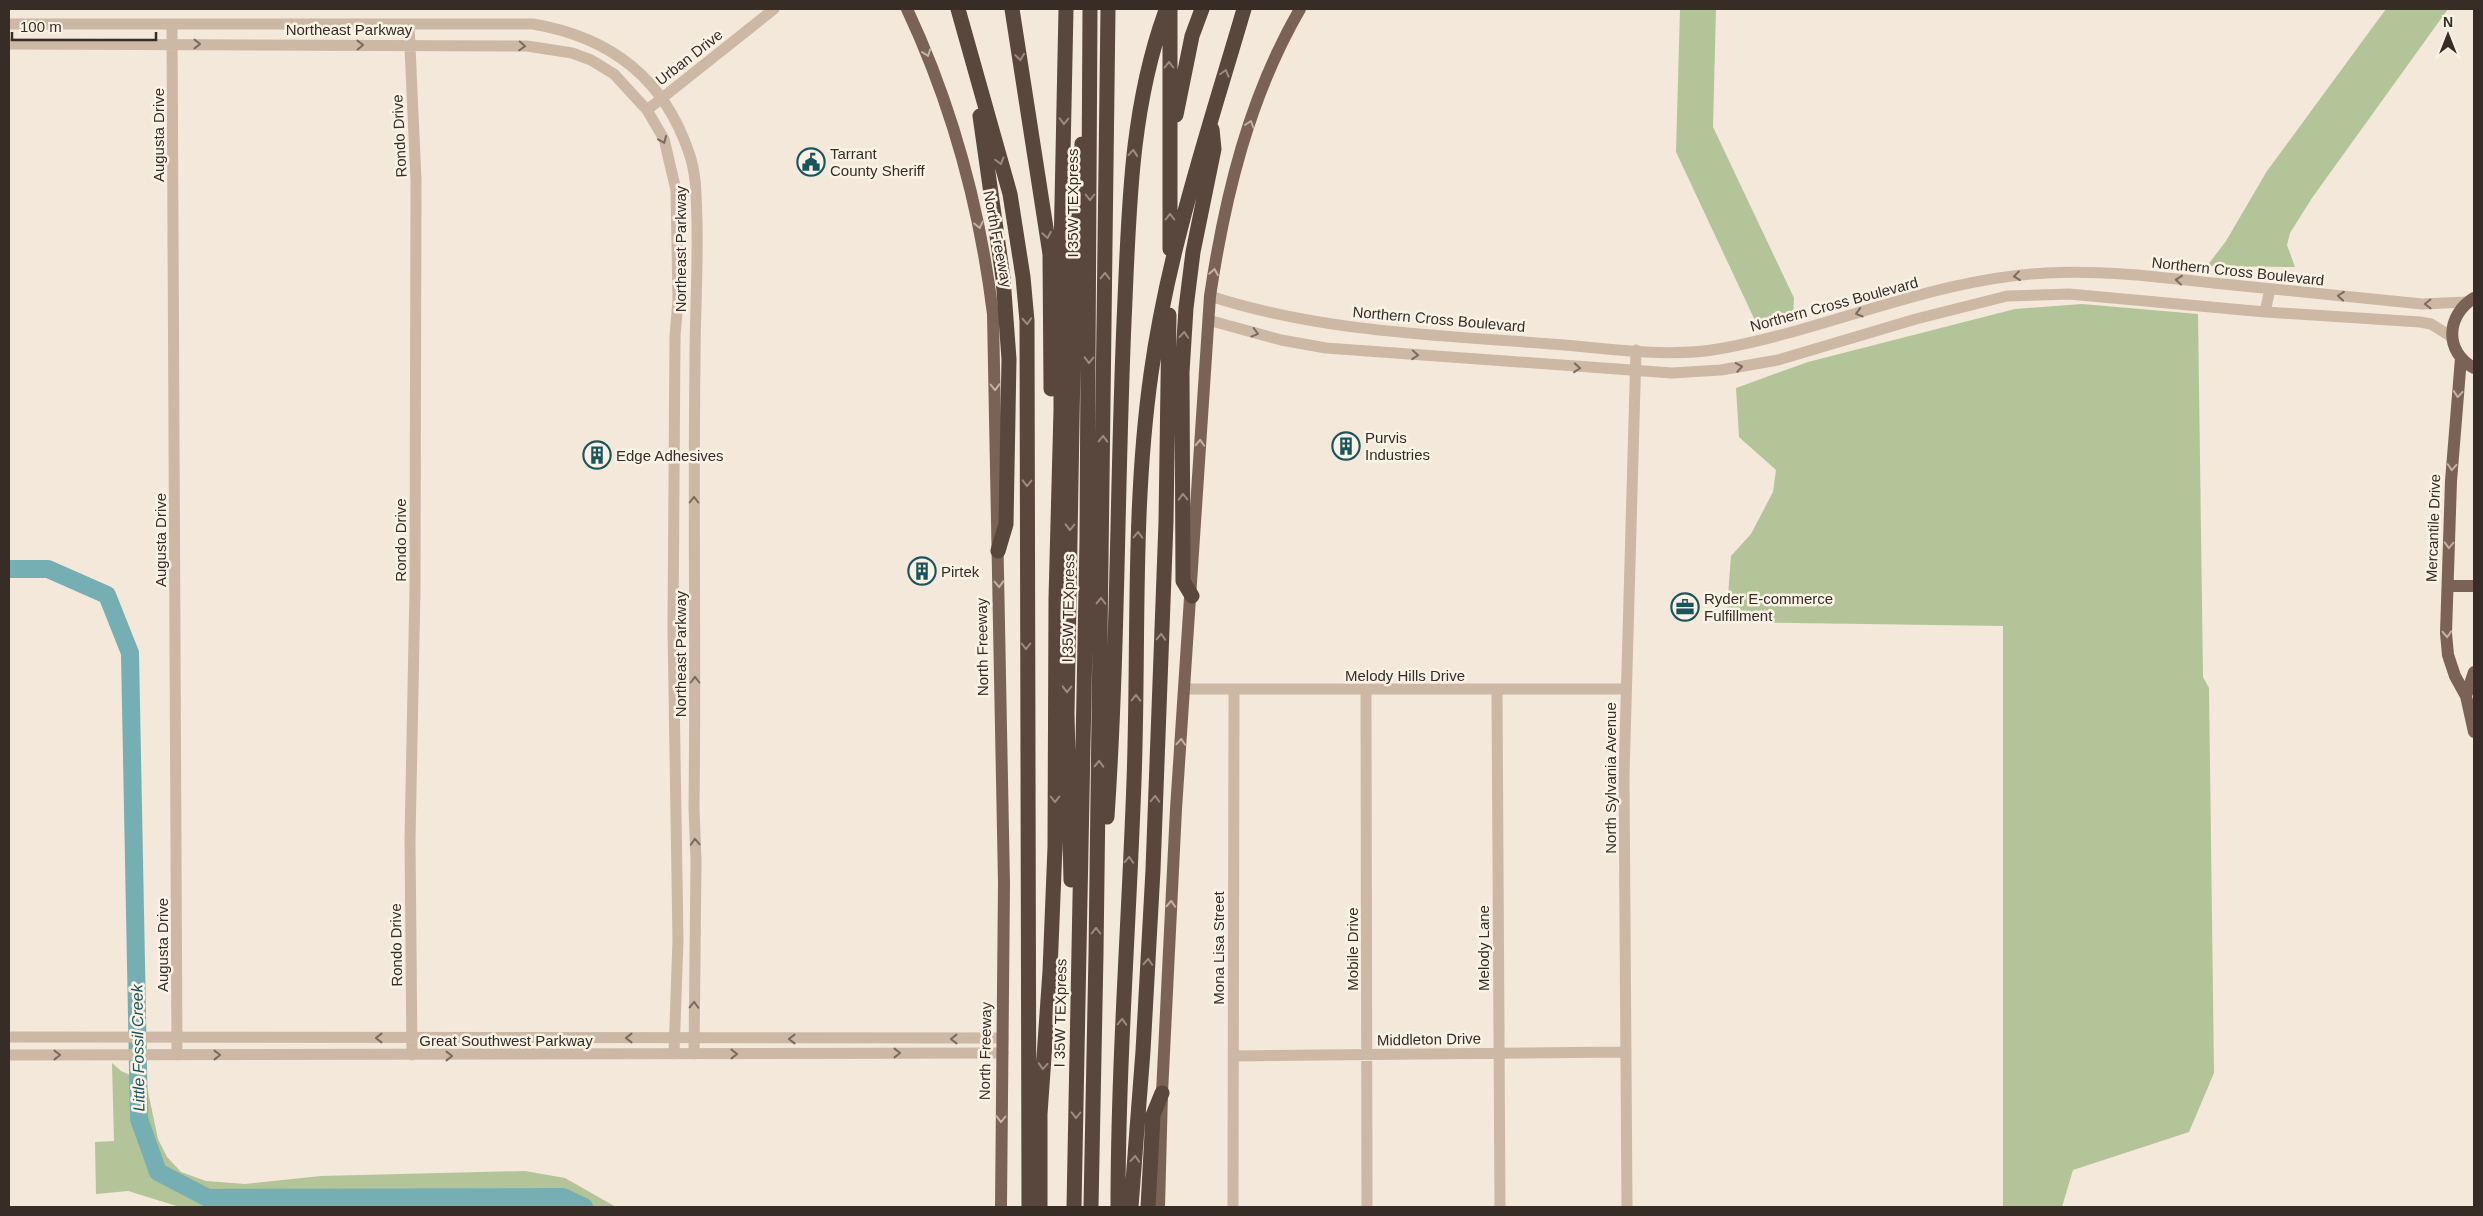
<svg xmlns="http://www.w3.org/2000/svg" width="2483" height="1216" font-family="Arial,sans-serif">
<rect width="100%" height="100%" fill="#f3e8d9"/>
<path fill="#b3c498" d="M1680,9H1716L1713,127L1794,298L1793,316L1759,329L1676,152Z
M2386,9H2448L2312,198L2290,233L2287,245L2295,267L2207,266L2226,241L2267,171Z
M2082,304L2198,314L2203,677L2209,688L2214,1073L2189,1132L2073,1170L2062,1207H2003V626L1726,622L1731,556L1751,534L1773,492L1776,470L1739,437L1736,388L1808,362L2015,309Z
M112,1063L121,1071L146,1082L158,1139L167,1157L181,1172L206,1181L245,1184L321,1176L525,1171L565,1178L616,1207H180L128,1191L96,1194L95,1142L114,1141Z"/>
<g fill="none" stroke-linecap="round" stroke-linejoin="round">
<path stroke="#75aeb3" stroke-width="18" d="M9,569H48L107,595L130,653L139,1119L158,1172L208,1198L563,1197L584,1207"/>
<path stroke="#ccb8a4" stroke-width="11" d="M9,24H533C610,37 664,78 689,153C697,175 696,199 697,222C698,269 695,315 695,362C693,510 696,659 694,808L696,861L694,1054
M172,25L177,1055
M409,25L416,180L415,589L410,840L412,1055
M9,44L527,46L572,53L591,60L614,74L647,110L664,139L676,190L678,300L675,336L673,628L678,940L674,1054
M647,110L774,9
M1210,296C1320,332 1437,335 1551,344C1607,348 1668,359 1724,348C1832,328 1936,278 2047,273C2103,270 2158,277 2213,283C2283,290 2353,297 2422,304L2467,302
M2265,312L2270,289
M1208,320L1281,340L1326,348L1672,373L1721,370L1778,360L1916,319L2007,296L2069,294L2265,312L2420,322L2431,324L2452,337
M1185,689H1626
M1366,690L1367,1207
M1497,690L1500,1207
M9,1037L1003,1038
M9,1055L1003,1053
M1233,1056L1625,1052
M1233,1207L1234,689
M1627,1207L1624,776L1636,350"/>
<path stroke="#7a6356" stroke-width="12" d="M907,9C952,105 980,209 993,314L1004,883L1001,1207
M2474,298C2446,315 2444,352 2474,368
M2461,358L2451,481L2446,633L2448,655L2455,676L2466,696L2474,732
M2448,586H2474
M2466,696L2474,672
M1159,1207L1162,1093L1176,809L1210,296C1225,196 1249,97 1300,9"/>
<path stroke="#59463c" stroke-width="15" d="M958,9L1010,194L1023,277L1027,321L1029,1207
M1012,9L1050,254L1051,389
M1170,9V249
M1176,115L1192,36L1202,9
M980,116L1003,278L1009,359L1006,524L998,551
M1192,596L1183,581L1182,372L1186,308L1193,252L1214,149L1212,129
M1107,817C1118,652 1117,487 1124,322C1129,217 1129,113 1165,13
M1071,880L1067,714L1075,250L1082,144
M1040,1207V1114L1050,971L1055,847L1056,599L1061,410V251L1066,9
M1074,1207L1087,540L1090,9
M1091,1207L1096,954L1108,9
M1118,1207C1118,1065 1129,923 1134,781C1139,646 1132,509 1151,374C1168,250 1209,129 1244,9
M1131,1207L1143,1051L1153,870L1166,522L1169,315
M1148,1207L1153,1115L1162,1093"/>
</g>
<defs><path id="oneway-chevron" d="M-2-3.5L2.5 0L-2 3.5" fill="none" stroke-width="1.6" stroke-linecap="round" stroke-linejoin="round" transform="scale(1.25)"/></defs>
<g stroke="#7a6b5f">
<use href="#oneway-chevron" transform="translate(197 44)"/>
<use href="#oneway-chevron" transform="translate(360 45) rotate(-1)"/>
<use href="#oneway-chevron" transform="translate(522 46) rotate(3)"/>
<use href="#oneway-chevron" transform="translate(663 140) rotate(67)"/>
<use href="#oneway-chevron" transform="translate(2017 276) rotate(173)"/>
<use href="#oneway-chevron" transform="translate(2179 280) rotate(-174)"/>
<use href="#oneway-chevron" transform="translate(2341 296) rotate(-175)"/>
<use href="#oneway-chevron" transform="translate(2428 304) rotate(179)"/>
<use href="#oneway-chevron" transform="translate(1859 313) rotate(163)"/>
<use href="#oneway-chevron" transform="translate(1255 333) rotate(15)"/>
<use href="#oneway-chevron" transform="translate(1415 355) rotate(4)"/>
<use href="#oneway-chevron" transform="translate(1739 367) rotate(-10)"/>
<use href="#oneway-chevron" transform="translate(1577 368) rotate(5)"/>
<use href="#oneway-chevron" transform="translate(694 500) rotate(-90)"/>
<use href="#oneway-chevron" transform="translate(695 680) rotate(-90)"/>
<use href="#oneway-chevron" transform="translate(695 842) rotate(-93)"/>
<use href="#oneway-chevron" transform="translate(694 1005) rotate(-89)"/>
<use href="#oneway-chevron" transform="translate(379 1038) rotate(-180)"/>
<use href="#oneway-chevron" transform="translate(629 1038) rotate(-180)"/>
<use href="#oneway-chevron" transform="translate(792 1039) rotate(180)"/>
<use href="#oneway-chevron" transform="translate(954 1039) rotate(180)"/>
<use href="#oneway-chevron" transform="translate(897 1053)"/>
<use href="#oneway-chevron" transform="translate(734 1054)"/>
<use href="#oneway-chevron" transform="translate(57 1055)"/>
<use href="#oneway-chevron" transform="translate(217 1055)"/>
<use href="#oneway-chevron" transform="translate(449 1056)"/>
</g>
<g stroke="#c1b2a5">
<use href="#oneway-chevron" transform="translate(927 53) rotate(70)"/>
<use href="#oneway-chevron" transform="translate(1250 124) rotate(-72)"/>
<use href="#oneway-chevron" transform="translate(979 225) rotate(78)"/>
<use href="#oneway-chevron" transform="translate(1214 272) rotate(-81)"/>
<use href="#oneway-chevron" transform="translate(995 387) rotate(89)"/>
<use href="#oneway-chevron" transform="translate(2458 394) rotate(95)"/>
<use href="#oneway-chevron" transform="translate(1200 443) rotate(-87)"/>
<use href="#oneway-chevron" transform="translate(2452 467) rotate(94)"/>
<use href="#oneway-chevron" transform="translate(2449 545) rotate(92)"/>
<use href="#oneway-chevron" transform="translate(999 584) rotate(88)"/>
<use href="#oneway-chevron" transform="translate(2447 634) rotate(87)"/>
<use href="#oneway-chevron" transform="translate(1181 742) rotate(-86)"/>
<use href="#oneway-chevron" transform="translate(1171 904) rotate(-87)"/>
<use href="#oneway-chevron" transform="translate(1001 1119) rotate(91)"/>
</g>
<g stroke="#9a8b80">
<use href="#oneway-chevron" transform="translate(1020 57) rotate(82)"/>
<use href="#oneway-chevron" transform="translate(1169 65) rotate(-90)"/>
<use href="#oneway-chevron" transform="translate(1225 73) rotate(-74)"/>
<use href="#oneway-chevron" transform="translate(1064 121) rotate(91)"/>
<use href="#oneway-chevron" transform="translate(1133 153) rotate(-85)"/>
<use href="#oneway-chevron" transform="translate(1000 161) rotate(75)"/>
<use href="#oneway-chevron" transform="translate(1090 197) rotate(90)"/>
<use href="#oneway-chevron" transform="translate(1170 217) rotate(-90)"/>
<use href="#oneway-chevron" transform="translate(1047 235) rotate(80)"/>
<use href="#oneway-chevron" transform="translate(1105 276) rotate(-89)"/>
<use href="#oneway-chevron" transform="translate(1027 321) rotate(87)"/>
<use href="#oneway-chevron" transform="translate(1184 335) rotate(-86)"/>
<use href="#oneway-chevron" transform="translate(1089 360) rotate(91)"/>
<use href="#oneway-chevron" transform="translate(1103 439) rotate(-89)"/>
<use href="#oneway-chevron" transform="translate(1027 483) rotate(91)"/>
<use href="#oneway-chevron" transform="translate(1183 497) rotate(-91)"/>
<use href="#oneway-chevron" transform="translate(1070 527) rotate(91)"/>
<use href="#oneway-chevron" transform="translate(1138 535) rotate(-89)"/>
<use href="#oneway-chevron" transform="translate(1101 601) rotate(-89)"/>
<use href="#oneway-chevron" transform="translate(1161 637) rotate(-88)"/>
<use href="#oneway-chevron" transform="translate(1026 646) rotate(90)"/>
<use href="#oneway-chevron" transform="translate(1067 689) rotate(91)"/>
<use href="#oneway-chevron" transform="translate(1136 698) rotate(-89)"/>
<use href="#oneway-chevron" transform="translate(1099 764) rotate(-89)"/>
<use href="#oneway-chevron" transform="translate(1055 799) rotate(90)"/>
<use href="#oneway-chevron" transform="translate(1155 799) rotate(-88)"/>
<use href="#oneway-chevron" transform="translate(1129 860) rotate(-87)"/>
<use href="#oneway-chevron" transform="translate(1096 931) rotate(-90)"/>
<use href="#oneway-chevron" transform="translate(1148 962) rotate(-87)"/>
<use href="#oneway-chevron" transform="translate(1122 1022) rotate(-88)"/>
<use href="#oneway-chevron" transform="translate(1043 1066) rotate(94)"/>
<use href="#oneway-chevron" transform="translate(1076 1115) rotate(91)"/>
<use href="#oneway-chevron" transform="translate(1135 1159) rotate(-86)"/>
</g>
<defs>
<g id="civic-ring" transform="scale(1.4375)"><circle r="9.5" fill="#fbf2e6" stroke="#18555c" stroke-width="1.5"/><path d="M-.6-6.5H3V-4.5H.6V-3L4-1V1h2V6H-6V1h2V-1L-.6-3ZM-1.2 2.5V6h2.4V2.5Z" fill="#18555c"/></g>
<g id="building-ring" transform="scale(1.4375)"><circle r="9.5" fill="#fbf2e6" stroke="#18555c" stroke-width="1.5"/><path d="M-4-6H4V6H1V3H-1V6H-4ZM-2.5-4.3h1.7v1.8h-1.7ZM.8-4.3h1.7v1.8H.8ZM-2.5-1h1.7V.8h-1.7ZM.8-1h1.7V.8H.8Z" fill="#18555c"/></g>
<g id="office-ring" transform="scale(1.4375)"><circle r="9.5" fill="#fbf2e6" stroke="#18555c" stroke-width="1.5"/><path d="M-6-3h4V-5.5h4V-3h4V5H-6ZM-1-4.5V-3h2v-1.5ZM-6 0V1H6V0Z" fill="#18555c"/></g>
</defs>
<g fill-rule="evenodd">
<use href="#civic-ring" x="811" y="162"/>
<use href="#building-ring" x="1346" y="446"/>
<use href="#building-ring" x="597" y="455"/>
<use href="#building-ring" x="922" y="571"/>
<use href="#office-ring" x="1685" y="607"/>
</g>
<g text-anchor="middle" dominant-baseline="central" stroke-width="5" stroke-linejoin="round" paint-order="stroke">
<g font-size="15" fill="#372c26" stroke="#fbf2e6">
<text x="349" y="29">Northeast Parkway</text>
<text transform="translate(689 57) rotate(-38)">Urban Drive</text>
<text transform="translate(158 135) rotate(-90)">Augusta Drive</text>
<text transform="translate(399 136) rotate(-93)">Rondo Drive</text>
<text transform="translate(1072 203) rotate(-90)">I 35W TEXpress</text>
<text transform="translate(998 239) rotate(79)">North Freeway</text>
<text transform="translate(680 249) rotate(-90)">Northeast Parkway</text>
<text transform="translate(2238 271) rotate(6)">Northern Cross Boulevard</text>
<text transform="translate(1834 304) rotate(-15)">Northern Cross Boulevard</text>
<text transform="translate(1439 319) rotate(5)">Northern Cross Boulevard</text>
<text transform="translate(2433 528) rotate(-88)">Mercantile Drive</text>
<text transform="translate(160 540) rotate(-90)">Augusta Drive</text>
<text transform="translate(400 540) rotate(-90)">Rondo Drive</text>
<text transform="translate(1068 608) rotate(-89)">I 35W TEXpress</text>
<text transform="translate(982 647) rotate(-91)">North Freeway</text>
<text transform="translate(680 654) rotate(-90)">Northeast Parkway</text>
<text x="1405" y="675">Melody Hills Drive</text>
<text transform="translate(1610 778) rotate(-90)">North Sylvania Avenue</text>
<text transform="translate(162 945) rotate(-90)">Augusta Drive</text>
<text transform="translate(396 945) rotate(-91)">Rondo Drive</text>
<text transform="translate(1218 948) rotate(-90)">Mona Lisa Street</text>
<text transform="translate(1483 948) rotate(-90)">Melody Lane</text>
<text transform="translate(1352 949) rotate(-90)">Mobile Drive</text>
<text transform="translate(1060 1013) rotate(-89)">I 35W TEXpress</text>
<text transform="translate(1429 1039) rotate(-1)">Middleton Drive</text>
<text x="506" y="1040">Great Southwest Parkway</text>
<text transform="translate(985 1051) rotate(-89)">North Freeway</text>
</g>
<g font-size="15" fill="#372c26" stroke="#fbf2e6" text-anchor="start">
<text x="830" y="153">Tarrant<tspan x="830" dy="17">County Sheriff</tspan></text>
<text x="1365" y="437">Purvis<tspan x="1365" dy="17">Industries</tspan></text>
<text x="616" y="455">Edge Adhesives</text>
<text x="941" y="571">Pirtek</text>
<text x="1704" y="598">Ryder E-commerce<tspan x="1704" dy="17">Fulfillment</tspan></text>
</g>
<g font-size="16" font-style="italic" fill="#18555c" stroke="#fbf2e6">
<text transform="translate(138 1048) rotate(-91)">Little Fossil Creek</text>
</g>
</g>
<rect width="2483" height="1216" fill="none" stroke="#372c26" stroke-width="20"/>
<g transform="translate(2448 35)" stroke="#fbf2e6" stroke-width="4" paint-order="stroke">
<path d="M0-4L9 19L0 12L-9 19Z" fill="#372c26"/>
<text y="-8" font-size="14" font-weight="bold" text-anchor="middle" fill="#372c26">N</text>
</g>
<path d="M12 32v8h144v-8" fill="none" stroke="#372c26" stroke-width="2.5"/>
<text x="20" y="32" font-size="15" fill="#372c26" stroke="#fbf2e6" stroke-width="4" paint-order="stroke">100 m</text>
</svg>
